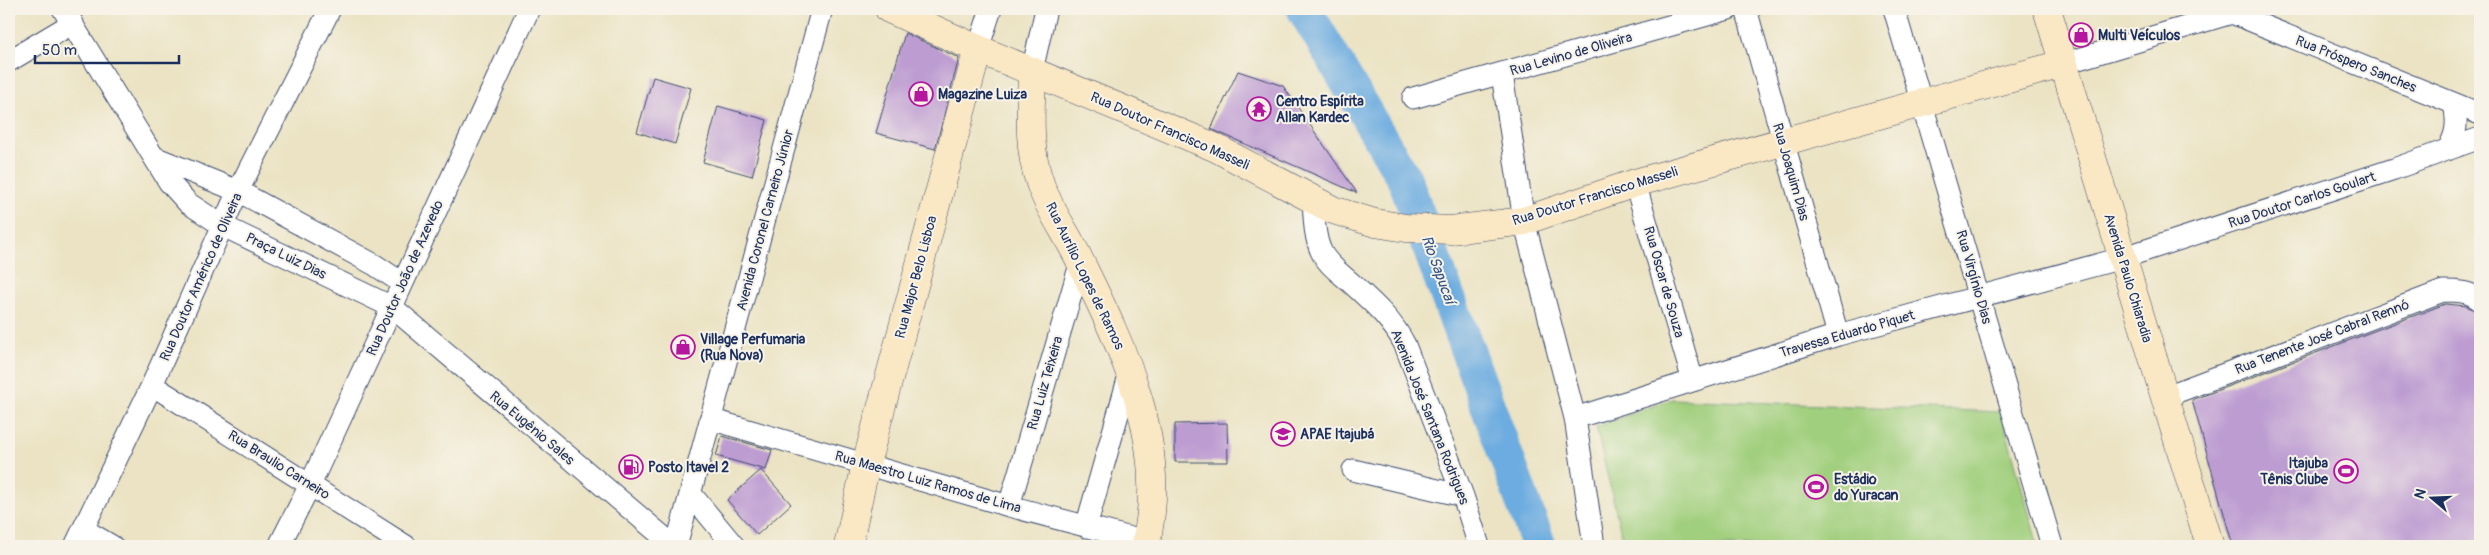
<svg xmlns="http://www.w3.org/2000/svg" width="2489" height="555" font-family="Pangolin,sans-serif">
<rect width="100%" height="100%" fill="#f7f3e8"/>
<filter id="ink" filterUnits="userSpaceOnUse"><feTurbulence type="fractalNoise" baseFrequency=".02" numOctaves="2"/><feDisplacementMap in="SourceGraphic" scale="10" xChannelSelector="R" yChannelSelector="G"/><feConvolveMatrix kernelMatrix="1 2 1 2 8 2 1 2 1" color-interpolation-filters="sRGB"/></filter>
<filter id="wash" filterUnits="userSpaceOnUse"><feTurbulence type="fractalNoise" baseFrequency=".0096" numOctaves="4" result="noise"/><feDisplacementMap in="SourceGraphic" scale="20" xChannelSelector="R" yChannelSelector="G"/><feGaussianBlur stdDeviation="1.12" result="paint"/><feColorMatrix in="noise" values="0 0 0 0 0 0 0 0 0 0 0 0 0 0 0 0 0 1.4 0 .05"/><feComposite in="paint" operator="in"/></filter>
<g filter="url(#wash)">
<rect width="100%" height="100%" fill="#ebe3c3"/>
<path fill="#a0cf7d" stroke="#5e7f6e" d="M1672,399L2001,412L2038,546H1624L1596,427Z"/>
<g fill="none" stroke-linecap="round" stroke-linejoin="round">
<path stroke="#6cace0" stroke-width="35" d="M1304,9L1405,180L1539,546"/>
</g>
<g id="blocks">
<path fill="#bd9cd2" d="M905,33L959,58L935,149L876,133Z
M1238,71L1283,86L1357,193L1211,129Z
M653,77L691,88L675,144L637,132Z
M718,106L767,120L752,176L703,162Z
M2445,304L2466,306L2476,311L2480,318V546H2233L2192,400Z
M1227,423L1228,462H1175V424Z
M722,436L772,450L766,470L716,456Z
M761,470L791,504L757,535L727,500Z"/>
</g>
</g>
<g filter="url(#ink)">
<use href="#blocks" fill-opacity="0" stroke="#3a4a6d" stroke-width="1"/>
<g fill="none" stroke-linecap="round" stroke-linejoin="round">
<g stroke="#3a4a6d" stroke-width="23">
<path id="street" d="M63,9L169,182L188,203L223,226L392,307L674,546
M1746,9L1838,335
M1894,9L2052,546
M2232,13L2480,114
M978,49L991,9
M9,61L73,23
M2062,64L2232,13
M1032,71L1046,9
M1502,74L1524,221L1575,418L1594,546
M1413,98L1729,9
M2447,150C2457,135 2458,122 2454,104
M154,157L238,191L375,265L402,283
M1635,183L1693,381
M1313,198C1314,215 1314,236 1321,251C1327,264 1340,273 1350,282C1372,302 1392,319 1405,345L1463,496L1479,546
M152,385L406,546
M2164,397L2443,291C2457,291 2469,291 2480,300
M1575,418L1838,335L2122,258L2394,169L2480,138
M710,419L1009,506L1146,542
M1353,470L1463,496
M691,494L734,546
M1009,506L1081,261
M1086,527L1130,372
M83,529L112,546
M75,546L152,385L238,191L330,9
M279,546L310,485L529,9
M676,546L822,9"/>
</g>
<g stroke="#3a4a6d" stroke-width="29">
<path id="secondary" d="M889,9L978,49L1214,147L1333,210L1375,223L1406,228L1451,230L1524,221L1635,183L2062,64
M2047,9L2210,546
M1032,71C1031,108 1027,147 1040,183C1049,210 1068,235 1080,261C1123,349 1171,446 1145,546
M848,546L866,464L978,49"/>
</g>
<use href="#street" stroke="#fff" stroke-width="21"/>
<use href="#secondary" stroke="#fae7c3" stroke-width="28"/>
</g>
</g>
<defs>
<g id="shop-ring" transform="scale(1.25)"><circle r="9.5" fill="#f7f3e8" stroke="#b5179e" stroke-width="1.5"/><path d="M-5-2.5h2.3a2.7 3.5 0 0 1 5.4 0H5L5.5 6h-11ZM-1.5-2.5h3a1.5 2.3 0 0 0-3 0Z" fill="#b5179e"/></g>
<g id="temple-ring" transform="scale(1.25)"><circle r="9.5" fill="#f7f3e8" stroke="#b5179e" stroke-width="1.5"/><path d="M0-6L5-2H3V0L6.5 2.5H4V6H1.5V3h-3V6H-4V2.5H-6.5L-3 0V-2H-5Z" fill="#b5179e"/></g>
<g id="school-ring" transform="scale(1.25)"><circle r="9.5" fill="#f7f3e8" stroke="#b5179e" stroke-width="1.5"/><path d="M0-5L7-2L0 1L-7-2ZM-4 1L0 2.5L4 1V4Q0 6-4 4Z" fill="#b5179e"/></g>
<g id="fuel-ring" transform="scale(1.25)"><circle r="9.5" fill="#f7f3e8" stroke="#b5179e" stroke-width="1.5"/><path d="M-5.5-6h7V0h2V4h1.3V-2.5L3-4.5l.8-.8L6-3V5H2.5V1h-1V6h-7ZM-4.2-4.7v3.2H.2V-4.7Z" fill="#b5179e"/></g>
<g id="stadium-ring" transform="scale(1.25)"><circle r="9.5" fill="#f7f3e8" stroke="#b5179e" stroke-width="1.5"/><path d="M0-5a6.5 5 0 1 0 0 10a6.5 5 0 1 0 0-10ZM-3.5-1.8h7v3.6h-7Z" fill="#b5179e"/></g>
</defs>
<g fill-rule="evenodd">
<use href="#shop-ring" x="2081" y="35"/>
<use href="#shop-ring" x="921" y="94"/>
<use href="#temple-ring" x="1259" y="109"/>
<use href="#shop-ring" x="683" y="347"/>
<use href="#school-ring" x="1283" y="434"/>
<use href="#fuel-ring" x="631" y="467"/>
<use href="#stadium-ring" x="2346" y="471"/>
<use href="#stadium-ring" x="1816" y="487"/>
</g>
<g text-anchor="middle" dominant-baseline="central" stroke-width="4" stroke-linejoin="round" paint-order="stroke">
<g font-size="14" font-weight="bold" fill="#1b2f5e" stroke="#f7f3e8" text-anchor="start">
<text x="2098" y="35">Multi Veículos</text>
<text x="938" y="94">Magazine Luiza</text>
<text x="1276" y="101">Centro Espírita<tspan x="1276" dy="16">Allan Kardec</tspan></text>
<text x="700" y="339">Village Perfumaria<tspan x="700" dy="16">(Rua Nova)</tspan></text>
<text x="1300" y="434">APAE Itajubá</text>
<text x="2328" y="463" text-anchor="end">Itajuba<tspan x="2328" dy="16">Tênis Clube</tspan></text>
<text x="648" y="467">Posto Itavel 2</text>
<text x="1834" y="479">Estádio<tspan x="1834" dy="16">do Yuracan</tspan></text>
</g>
<g font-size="14" fill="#1b2f5e" stroke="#f7f3e8">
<text transform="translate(1571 54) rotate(-16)">Rua Levino de Oliveira</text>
<text transform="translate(2356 64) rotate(22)">Rua Próspero Sanches</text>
<text transform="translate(1170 131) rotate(24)">Rua Doutor Francisco Masseli</text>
<text transform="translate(1791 172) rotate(74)">Rua Joaquim Dias</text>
<text transform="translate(1595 196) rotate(-17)">Rua Doutor Francisco Masseli</text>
<text transform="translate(2302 200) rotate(-18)">Rua Doutor Carlos Goulart</text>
<text transform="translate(765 220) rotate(-75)">Avenida Coronel Carneiro Júnior</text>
<text transform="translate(286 256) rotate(26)">Praça Luiz Dias</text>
<text transform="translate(1085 276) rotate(64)">Rua Aurílio Lopes de Ramos</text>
<text transform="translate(201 277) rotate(-66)">Rua Doutor Américo de Oliveira</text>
<text transform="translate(916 277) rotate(-75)">Rua Major Belo Lisboa</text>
<text transform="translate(1974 277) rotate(74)">Rua Virgínio Dias</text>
<text transform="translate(405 278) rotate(-66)">Rua Doutor João de Azevedo</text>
<text transform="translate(2128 278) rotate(73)">Avenida Paulo Chiaradia</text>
<text transform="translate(1664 282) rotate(74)">Rua Oscar de Souza</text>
<text transform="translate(1847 334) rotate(-16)">Travessa Eduardo Piquet</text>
<text transform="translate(2322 337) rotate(-21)">Rua Tenente José Cabral Rennó</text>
<text transform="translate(1045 383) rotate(-74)">Rua Luiz Teixeira</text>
<text transform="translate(1430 417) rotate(68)">Avenida José Santana Rodrigues</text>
<text transform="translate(532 428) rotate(40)">Rua Eugênio Sales</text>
<text transform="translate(279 465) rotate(32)">Rua Braulio Carneiro</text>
<text transform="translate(928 482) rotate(16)">Rua Maestro Luiz Ramos de Lima</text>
</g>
<g font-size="15" font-style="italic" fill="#335485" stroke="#f7f3e8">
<text transform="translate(1438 270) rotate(70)">Rio Sapucaí</text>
</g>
</g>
<rect width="2489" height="555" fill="none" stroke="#f7f3e8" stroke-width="30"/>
<g transform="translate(2432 498) rotate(289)" stroke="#f7f3e8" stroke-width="4" paint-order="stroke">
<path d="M0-4L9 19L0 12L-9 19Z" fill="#1b2f5e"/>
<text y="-8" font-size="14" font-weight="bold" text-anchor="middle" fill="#1b2f5e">N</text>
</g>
<path d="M35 55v8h144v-8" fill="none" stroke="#1b2f5e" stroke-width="2.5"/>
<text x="42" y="55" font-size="15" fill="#1b2f5e" stroke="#f7f3e8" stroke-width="4" paint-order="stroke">50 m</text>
</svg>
